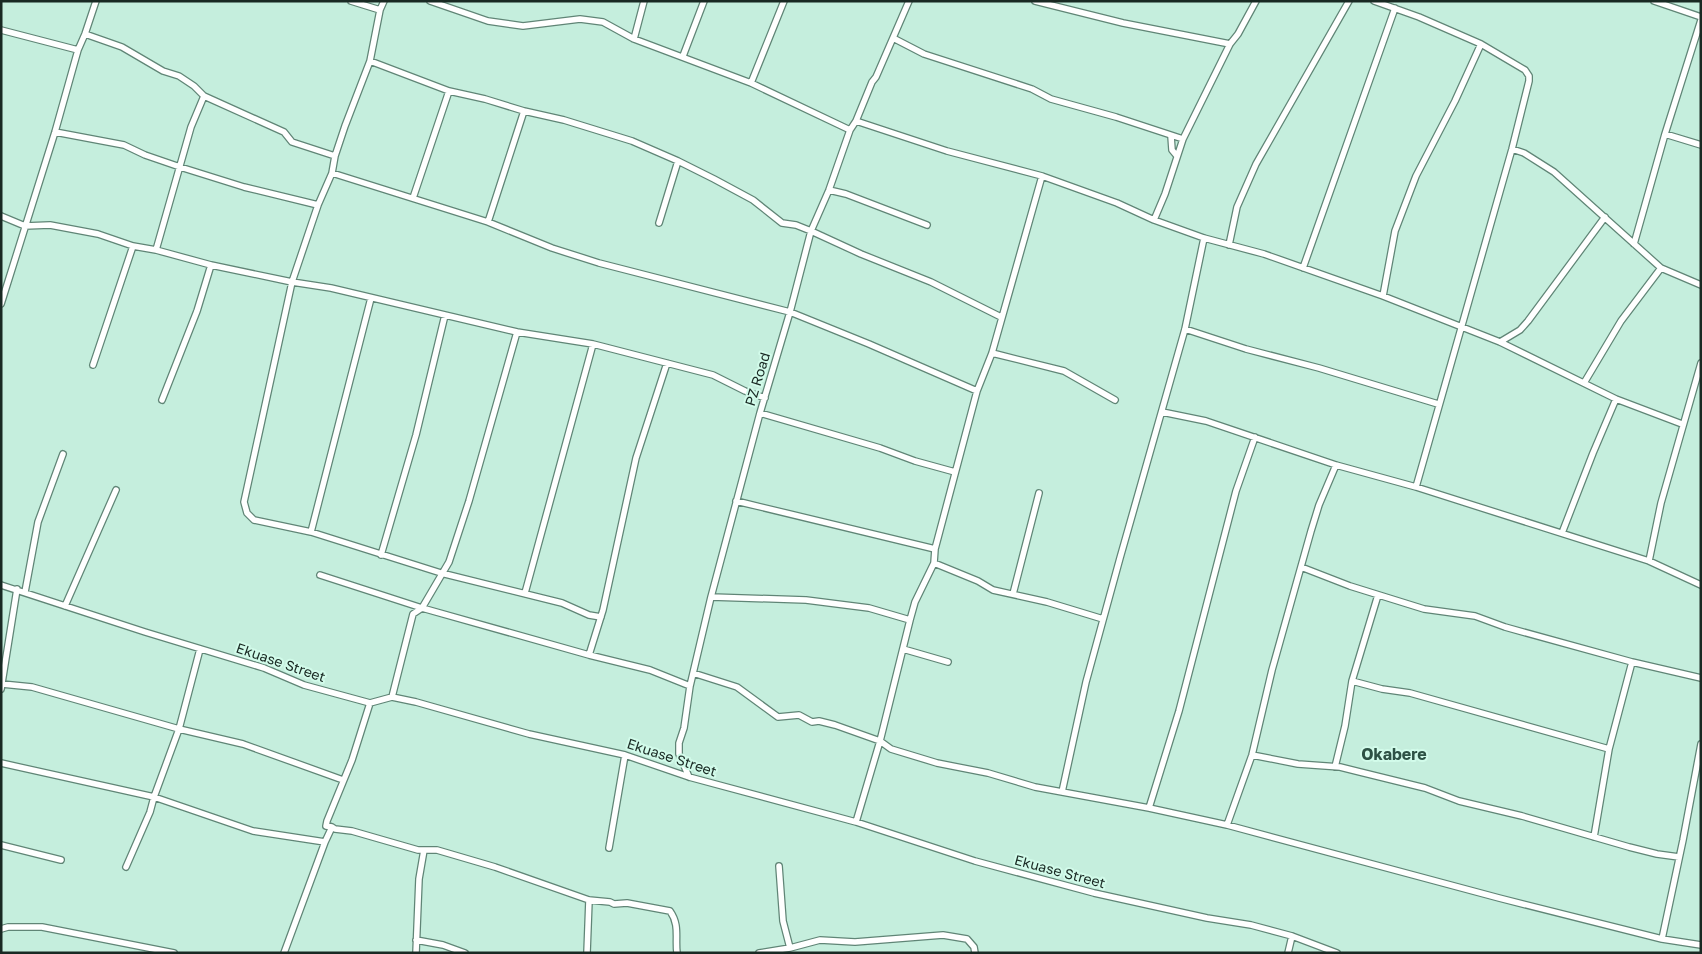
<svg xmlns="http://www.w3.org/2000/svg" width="1702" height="954" font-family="'Golos Text',sans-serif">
<rect width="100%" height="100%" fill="#c5eedd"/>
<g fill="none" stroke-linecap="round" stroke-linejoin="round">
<g stroke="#608576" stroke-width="8">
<path id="minor" d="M351,1L380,10
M384,1L380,10L370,61L345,126L335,156L332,173L318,205L292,282L244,502L247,513L254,520L311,532L441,573L562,603L589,615L601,617
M430,1L488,21L523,26L580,19L603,22L634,39L751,83L850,130
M1035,1L1123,23L1230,44
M1374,1L1419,17L1481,44L1525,70L1529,76V81L1512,149L1416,487
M1654,1L1701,17
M1,30L78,50
M85,34L122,47L163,71L179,76L194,86L204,96L284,132L292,142L335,156
M893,38L924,54L1032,89L1051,99L1116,117L1183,139
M634,39L644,1
M683,56L704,1
M370,61L449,91L485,99L524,111L564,120L632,141L678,161L714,179L753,200L782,223L796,225L811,231L861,254L931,282L1001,317
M751,83L784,1
M856,121L947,151L1042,176L1117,203L1154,220L1204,238L1264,254L1383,296L1500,342L1616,399L1682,424
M55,132L124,145L145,155L180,167L244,187L318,205
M1665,134L1701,145
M1171,136L1172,150L1177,156
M1512,149L1524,153L1554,172L1661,268L1701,285
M332,173L488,222L552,248L599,263L790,312L869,344L977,391
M829,190L846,194L927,225
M413,198L449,91
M1,216L25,226L50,225L98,234L133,246L156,250L211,265L292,282L331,288L517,332L593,344L713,375L745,391L765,398
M1154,220L1165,194L1183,139L1230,44L1238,34L1256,1
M488,222L524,111
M659,223L678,161
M1634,244L1665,134L1701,20
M1229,245L1237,207L1256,164L1349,1
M156,250L191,127L204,96
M1303,268L1395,8
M1383,296L1395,231L1416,176L1455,101L1481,44
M1,304L55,132L78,50L85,34L96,1
M1185,329L1246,349L1319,368L1438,404
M1500,342L1520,330L1528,321L1605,217
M992,353L1064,371L1115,400
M93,365L133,246
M1584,383L1621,321L1661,268
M162,400L197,311L211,265
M1162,412L1206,421L1336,465L1416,487L1649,561L1701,585
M760,413L880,448L915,461L955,472
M736,501L935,549
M311,532L371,298
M1562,533L1593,453L1616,399
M381,555L416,435L445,315
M1649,561L1661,503L1701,363
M934,563L978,581L993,590L1047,602L1103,619
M1301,567L1350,586L1424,609L1475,616L1505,627L1632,662L1701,678
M320,575L422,608L589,655L650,670L690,686
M1,585L145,632L264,668L304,685L370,703L392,697L416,702L529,734L625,755L689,777L856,822L975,861L1094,893L1207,918L1251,925L1292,936L1337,953
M25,592L38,522L63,454
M525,593L593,344
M1013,594L1039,493
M711,597L806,600L869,608L910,620
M65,606L116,490
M903,649L948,662
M589,655L603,610L636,458L667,363
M693,673L737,687L778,717L799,715L812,722L819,721L835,725L880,741L891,749L937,763L988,773L1035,787L1149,808L1227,825L1499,898L1662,939L1701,945
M1352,681L1382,689L1410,693L1609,749
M2,684L32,687L179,729L243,744L343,780
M1,689L17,589
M392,697L413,614L422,608L449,562L469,501L517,332
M370,703L352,760L327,821L326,826L332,827L335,829L352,831L418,850H437L495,867L589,900L610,902L614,904L627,903L670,911C680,925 675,938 677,953
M1252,755L1298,764L1340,767L1360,772L1425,788L1459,801L1522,816L1629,847L1657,854L1679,857
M1,763L154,797L253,831L325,842
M1335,767L1345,726L1352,681L1378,595
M689,777L679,754V743L684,728L690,686L711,597L760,413L790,312L811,231L829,190L850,130L856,121L872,82L876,77L909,1
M1062,792L1086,682L1120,558L1185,329L1204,238
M1149,808L1179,711L1236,491L1255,437
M856,822L880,741L910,620L915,602L934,563L935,549L977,391L992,353L1042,176
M1227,825L1252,755L1272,670L1311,531L1319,505L1336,465
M1594,837L1609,749L1632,662
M1,845L61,860
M609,848L625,755
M779,866L783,921L790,948
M126,867L150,812L154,797L179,729L200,649
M1,929L8,927H42L174,953
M1662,939L1683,840L1701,744
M416,940L443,945L465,953
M284,953L325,842L332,827
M416,953L419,879L424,850
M587,953L589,900
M759,953L790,948L820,940L855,942L943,935L967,939L974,947L975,953
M1288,953L1292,936"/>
</g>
<use href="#minor" stroke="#fff" stroke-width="5.5"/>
</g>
<g text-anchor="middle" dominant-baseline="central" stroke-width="4" stroke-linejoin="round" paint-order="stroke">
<g font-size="14" fill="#192923" stroke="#d2fbea">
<text transform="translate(757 379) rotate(-73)">PZ Road</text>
<text transform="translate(281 662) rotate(19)">Ekuase Street</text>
<text transform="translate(672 757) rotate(18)">Ekuase Street</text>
<text transform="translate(1060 871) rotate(15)">Ekuase Street</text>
</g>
<g font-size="16" font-weight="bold" fill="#2e5245" stroke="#d2fbea">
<text x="1394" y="754">Okabere</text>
</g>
</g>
<rect width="1702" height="954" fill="none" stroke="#192923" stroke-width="5"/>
</svg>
